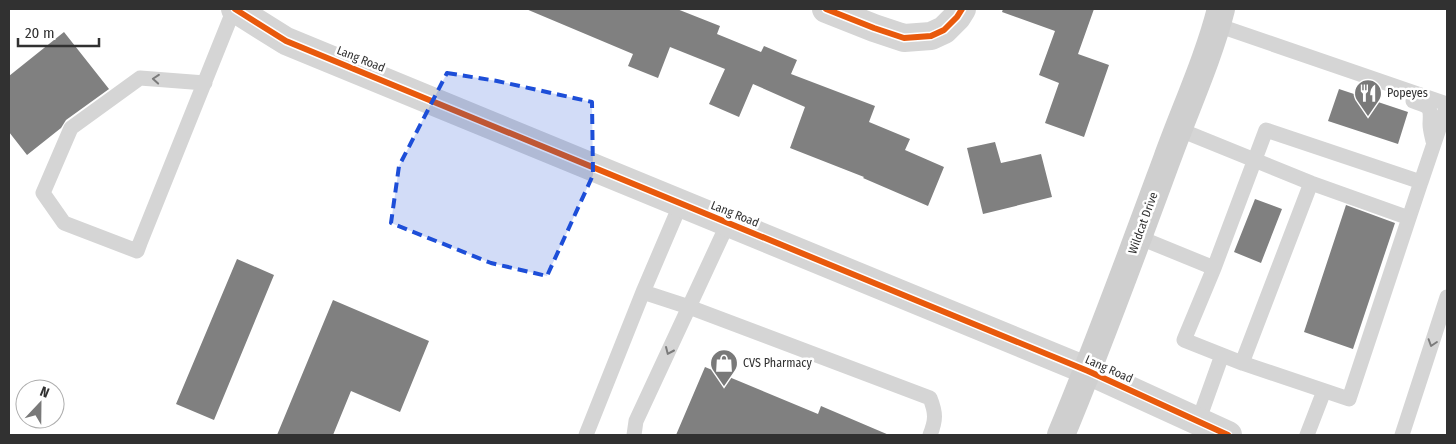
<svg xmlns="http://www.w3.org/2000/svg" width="1456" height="444" font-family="'Fira Sans Condensed',sans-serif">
<rect width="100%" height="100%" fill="#fff"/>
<path fill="#808080" d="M526,9H677L720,26L717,34L761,52L764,46L797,60L791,74L875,106L869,122L910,139L905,150L944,167L928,206L863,178L864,177L790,148L805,107L753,84L739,117L709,104L725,69L670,47L658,78L628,66L633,54Z
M1003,9H1094L1078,54L1109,65L1084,137L1045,123L1059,83L1039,75L1055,31L1002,12Z
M64,32L109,89L66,120L61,128L27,155L9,132V76Z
M1339,89L1408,112L1398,144L1328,121Z
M995,142L1001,163L1041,154L1052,197L983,214L967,148Z
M1255,199L1282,209L1261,263L1234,252Z
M1346,205L1395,223L1353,349L1304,332Z
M237,259L274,275L214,420L176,404Z
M333,300L429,341L400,412L351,391L333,435H277Z
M705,367L818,414L821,406L889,435H676Z"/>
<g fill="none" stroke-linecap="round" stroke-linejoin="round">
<path stroke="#d5d5d5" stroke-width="15" d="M1217,25L1447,104
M205,83L140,78L71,128L43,193L64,223L137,251L140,243L234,9
M1413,101C1430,107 1431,106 1430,124C1430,130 1432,136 1433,141
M1178,129L1311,183L1242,363L1349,399L1409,218
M1311,183L1409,218L1421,182
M728,223L689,307L930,398C936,413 936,420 930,435
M1138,237L1214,268
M1242,363L1184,340L1214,268L1266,130L1421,182L1447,105
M1198,422L1222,355
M586,435L643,292
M634,435L636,421L689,307L643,292L681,203
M1307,435L1324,391
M1402,435L1447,297"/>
<path stroke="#d5d5d5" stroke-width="28" d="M235,9L286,41L1088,371L1228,435
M826,9L874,28L904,38L931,36L944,30L957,17L962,9"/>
<path stroke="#cfcfcf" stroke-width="28" d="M1061,435C1099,344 1133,251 1167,159C1185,109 1208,60 1221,9"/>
<g stroke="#fff" stroke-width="9">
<path id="cycleway" d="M235,9L286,41L1088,371L1228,435
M826,9L874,28L904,38L931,36L944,30L957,17L962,9"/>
</g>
<use href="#cycleway" stroke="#e8590c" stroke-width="6"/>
</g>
<defs><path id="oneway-chevron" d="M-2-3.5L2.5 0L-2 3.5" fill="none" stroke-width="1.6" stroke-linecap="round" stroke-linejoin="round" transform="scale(1.25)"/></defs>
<g stroke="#7b7b7b">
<use href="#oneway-chevron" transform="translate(156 79) rotate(-175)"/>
<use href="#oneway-chevron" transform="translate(1432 343) rotate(108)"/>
<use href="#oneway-chevron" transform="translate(669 351) rotate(114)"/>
</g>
<path fill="#1d4ed8" fill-opacity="0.2" stroke="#1d4ed8" stroke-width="4" stroke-dasharray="10 6" stroke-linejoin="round" d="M447,73L497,81L592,102L593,175L547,276L491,263L391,223L399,166Z"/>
<defs>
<g id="restaurant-pin" transform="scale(1.4375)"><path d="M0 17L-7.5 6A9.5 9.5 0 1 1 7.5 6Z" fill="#797979" stroke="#fff"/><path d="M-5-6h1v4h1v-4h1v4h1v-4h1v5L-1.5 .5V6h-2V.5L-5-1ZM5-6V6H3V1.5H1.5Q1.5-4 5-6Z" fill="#fff"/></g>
<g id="shop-pin" transform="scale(1.4375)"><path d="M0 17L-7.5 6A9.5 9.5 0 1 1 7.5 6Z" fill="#797979" stroke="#fff"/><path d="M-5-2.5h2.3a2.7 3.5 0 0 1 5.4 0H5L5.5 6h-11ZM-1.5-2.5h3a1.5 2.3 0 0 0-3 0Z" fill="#fff"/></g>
</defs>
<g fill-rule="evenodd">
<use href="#restaurant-pin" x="1368" y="93"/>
<use href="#shop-pin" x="724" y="363"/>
</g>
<g text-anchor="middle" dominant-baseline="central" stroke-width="5" stroke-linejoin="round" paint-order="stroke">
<g font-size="12" fill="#313131" stroke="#fff">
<text transform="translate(361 59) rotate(22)">Lang Road</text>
<text transform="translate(735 214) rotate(22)">Lang Road</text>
<text transform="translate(1143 223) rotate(-70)">Wildcat Drive</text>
<text transform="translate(1109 369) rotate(24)">Lang Road</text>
</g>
<g font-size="12" fill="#313131" stroke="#fff" text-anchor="start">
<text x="1387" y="93">Popeyes</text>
<text x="743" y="363">CVS Pharmacy</text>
</g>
</g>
<rect width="1456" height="444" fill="none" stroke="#313131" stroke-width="20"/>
<g transform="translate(40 404) rotate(22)"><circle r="24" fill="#ffffff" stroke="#adadad"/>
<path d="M0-4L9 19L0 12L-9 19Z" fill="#797979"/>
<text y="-8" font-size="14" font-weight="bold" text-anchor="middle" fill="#313131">N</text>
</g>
<path d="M18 38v8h81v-8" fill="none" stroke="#313131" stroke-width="2.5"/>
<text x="25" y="38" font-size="15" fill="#313131" stroke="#ffffff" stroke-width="4" paint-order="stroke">20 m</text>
</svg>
